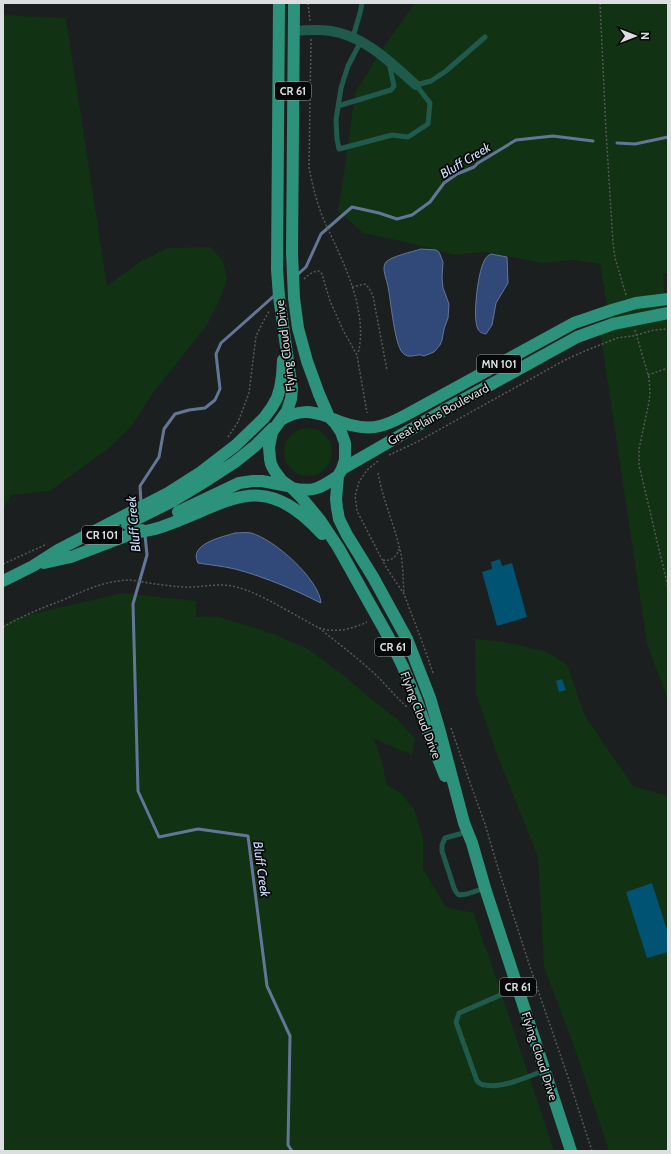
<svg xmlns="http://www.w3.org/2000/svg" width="671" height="1154" font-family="Cabin,sans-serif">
<rect width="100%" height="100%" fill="#1b1f1f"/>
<path fill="#113213" d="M415,3H668V273H663L668,338V700L647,644L599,324L610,325L600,264L574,260L543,263L484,252L456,255L405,242L363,233L338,211L344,173L355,93L380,52Z
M3,15L66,18L107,286L138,263L168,248L210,247L223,261L227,279L219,301L207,325L153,393L131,427L109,448L50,491L11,495L3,510Z
M284 452a24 24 0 1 1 48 0a24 24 0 1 1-48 0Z
M122,593L196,601V617L216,616L271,633L308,649L343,675L370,698L397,719L415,739L412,755L374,739L382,762L387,785L401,793L415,811L423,839V869L446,907L474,913L485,948H486L554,1151H3V626L15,618Z
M475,639L505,642L545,651L567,665L585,716L633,786L667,796L668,793V1151H609L574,1046L544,967L538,857L498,757L476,694Z"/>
<path fill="#314979" stroke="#647698" d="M421,249L436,250L439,252L443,262L442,278L443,288L449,304L448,318L444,329L442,340L440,345L434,352L424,356C417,352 409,361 402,352C395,344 391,304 389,292C388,284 385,277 384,270C384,268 384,264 386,262C392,256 412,252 421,249Z
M491,254L507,257L508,283L496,303L492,325L486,334C482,333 480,333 478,329C472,319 478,267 486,258C487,256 489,255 491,254Z
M235,533C240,533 246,532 251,533C274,539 319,579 321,603C293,589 265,577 235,569C223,566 210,565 198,563C188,544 222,537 235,533Z"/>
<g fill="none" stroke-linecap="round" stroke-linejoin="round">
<path stroke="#647698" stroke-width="3" d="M617,143L635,144L668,137
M297,275L306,267L321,234L352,207L379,213L397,219L412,215L430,202L444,183L457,174L474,167L478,163L516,140L553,136L593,141
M141,503L140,486L159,457L164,429L175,414L189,410L205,408L215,400L220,389L216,354L221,343L275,295
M145,535L147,555L133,604L138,791L159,837L198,829L248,836L267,986L290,1036L288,1145L292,1151"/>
</g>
<path fill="#005372" d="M500,559L502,566L512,563L527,617L497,626L482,572L492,569L491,562Z
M562,679L566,690L559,692L556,681Z
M652,883L668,933V952L647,958L626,892Z"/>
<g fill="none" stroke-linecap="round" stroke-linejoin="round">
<path stroke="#555959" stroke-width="1.5" stroke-dasharray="2 2" stroke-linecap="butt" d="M308,3L310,21
M600,3L606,131L613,243L615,258L626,295
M311,39L309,168C312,182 315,196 320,210C324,222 330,233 335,244C350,277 367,317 358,354
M304,279C308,275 313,271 319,271L322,274L330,301L343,330L357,355L367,413
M352,287L365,284L369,288L373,296L387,370
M635,330L649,378L650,393L649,402L639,449V465L668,587
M648,375L668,368
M228,437L238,422L249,393L256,336L263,322L270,310
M389,455L417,442L565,360L585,351L617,338L633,336L654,330L668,329
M378,461L367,470L359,482L355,496L357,511L386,567L404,594L424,647L433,673
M378,473C383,501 395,526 401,554C403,567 403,580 404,594
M383,560C391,562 397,556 399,549
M3,564L47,544
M3,627C22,616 42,608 63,600C85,590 107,580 131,580C148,583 166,586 183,587C200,588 215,583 232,586C253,590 279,606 299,617C305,620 311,624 317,627C334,634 352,629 367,622
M319,628C339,644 359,659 377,676C387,686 396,697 407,707
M451,728L473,791L485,824L498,868L531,970L569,1080L592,1151"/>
<path stroke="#205a4c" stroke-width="5" d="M353,37L360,13L362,3
M361,41L348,66L341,88L336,120L337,139L339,149L392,135L408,137L428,124L430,103L416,85L431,81L446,71L485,37
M338,106L391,90L394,86L389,63
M467,832L445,838L442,845V851L454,888L456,892L459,895L467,894L485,888
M517,988L459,1013L456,1022L477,1081C479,1083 483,1085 485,1085C501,1089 530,1076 545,1070"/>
<path stroke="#205a4c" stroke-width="10" d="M294,31C306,30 319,29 331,31C365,36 391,63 416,85"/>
<path stroke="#2d927b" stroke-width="12" d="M279,3L277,269L279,297L292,389L291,399L287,411L272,432L269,447L270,459L271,464L274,470L282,481L292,488L301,497L320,520L338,547L389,638L403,667L416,699L433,746L445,776
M294,3L292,253L294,298L298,328L307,361L319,394L329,417L335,423L341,432L345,443V460L342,469L338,476L336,499L337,508L339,519L347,535L373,577L407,639L430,698L440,732L464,823L472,843L485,888L571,1151
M333,419C347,425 364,430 380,426C389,424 398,419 406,415L574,323L612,310L636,303L668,299
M281,420C299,409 311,411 329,417
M342,469L441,412L577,337L613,324L668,313
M292,488C312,493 321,488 338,476
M178,512L239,483L253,481H262L288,486
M127,524L171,502L209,479L235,462L255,446L273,428
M134,533C144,531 155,530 164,526C232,502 262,468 322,534
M58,550L168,493L201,472L236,445L264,418L272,407L277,398L280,388L282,376L283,360
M44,563L71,557L142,530
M3,581L33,566L58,550L65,548"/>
</g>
<g text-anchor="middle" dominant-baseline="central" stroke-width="3.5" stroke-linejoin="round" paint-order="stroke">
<g fill="#070809" stroke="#9c9e9f" stroke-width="1">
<rect x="275" y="82" width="36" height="18" rx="3"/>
<rect x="477" y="355" width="44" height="18" rx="3"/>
<rect x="82" y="526" width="40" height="18" rx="3"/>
<rect x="375" y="638" width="36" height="18" rx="3"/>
<rect x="500" y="978" width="36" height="18" rx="3"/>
</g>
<g font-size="11" font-weight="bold" fill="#dcdfdf">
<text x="293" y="91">CR 61</text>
<text x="499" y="364">MN 101</text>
<text x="102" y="535">CR 101</text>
<text x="393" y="647">CR 61</text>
<text x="518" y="987">CR 61</text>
</g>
<g font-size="12" fill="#dcdfdf" stroke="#070809">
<text transform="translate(285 346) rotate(-97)">Flying Cloud Drive</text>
<text transform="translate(438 414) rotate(-29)">Great Plains Boulevard</text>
<text transform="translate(421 715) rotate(69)">Flying Cloud Drive</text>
<text transform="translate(540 1056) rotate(72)">Flying Cloud Drive</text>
</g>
<g font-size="13" font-style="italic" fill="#cddefd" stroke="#070809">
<text transform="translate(465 160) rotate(-31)">Bluff Creek</text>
<text transform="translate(133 524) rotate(-95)">Bluff Creek</text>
<text transform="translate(262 869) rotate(82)">Bluff Creek</text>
</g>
</g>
<rect width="671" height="1154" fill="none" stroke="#dcdfdf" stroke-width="8"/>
<g transform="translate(635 36) rotate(90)" stroke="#070809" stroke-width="3" paint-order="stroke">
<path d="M0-3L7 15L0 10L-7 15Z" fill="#dcdfdf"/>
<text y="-6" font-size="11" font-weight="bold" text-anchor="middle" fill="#dcdfdf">N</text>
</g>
</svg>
